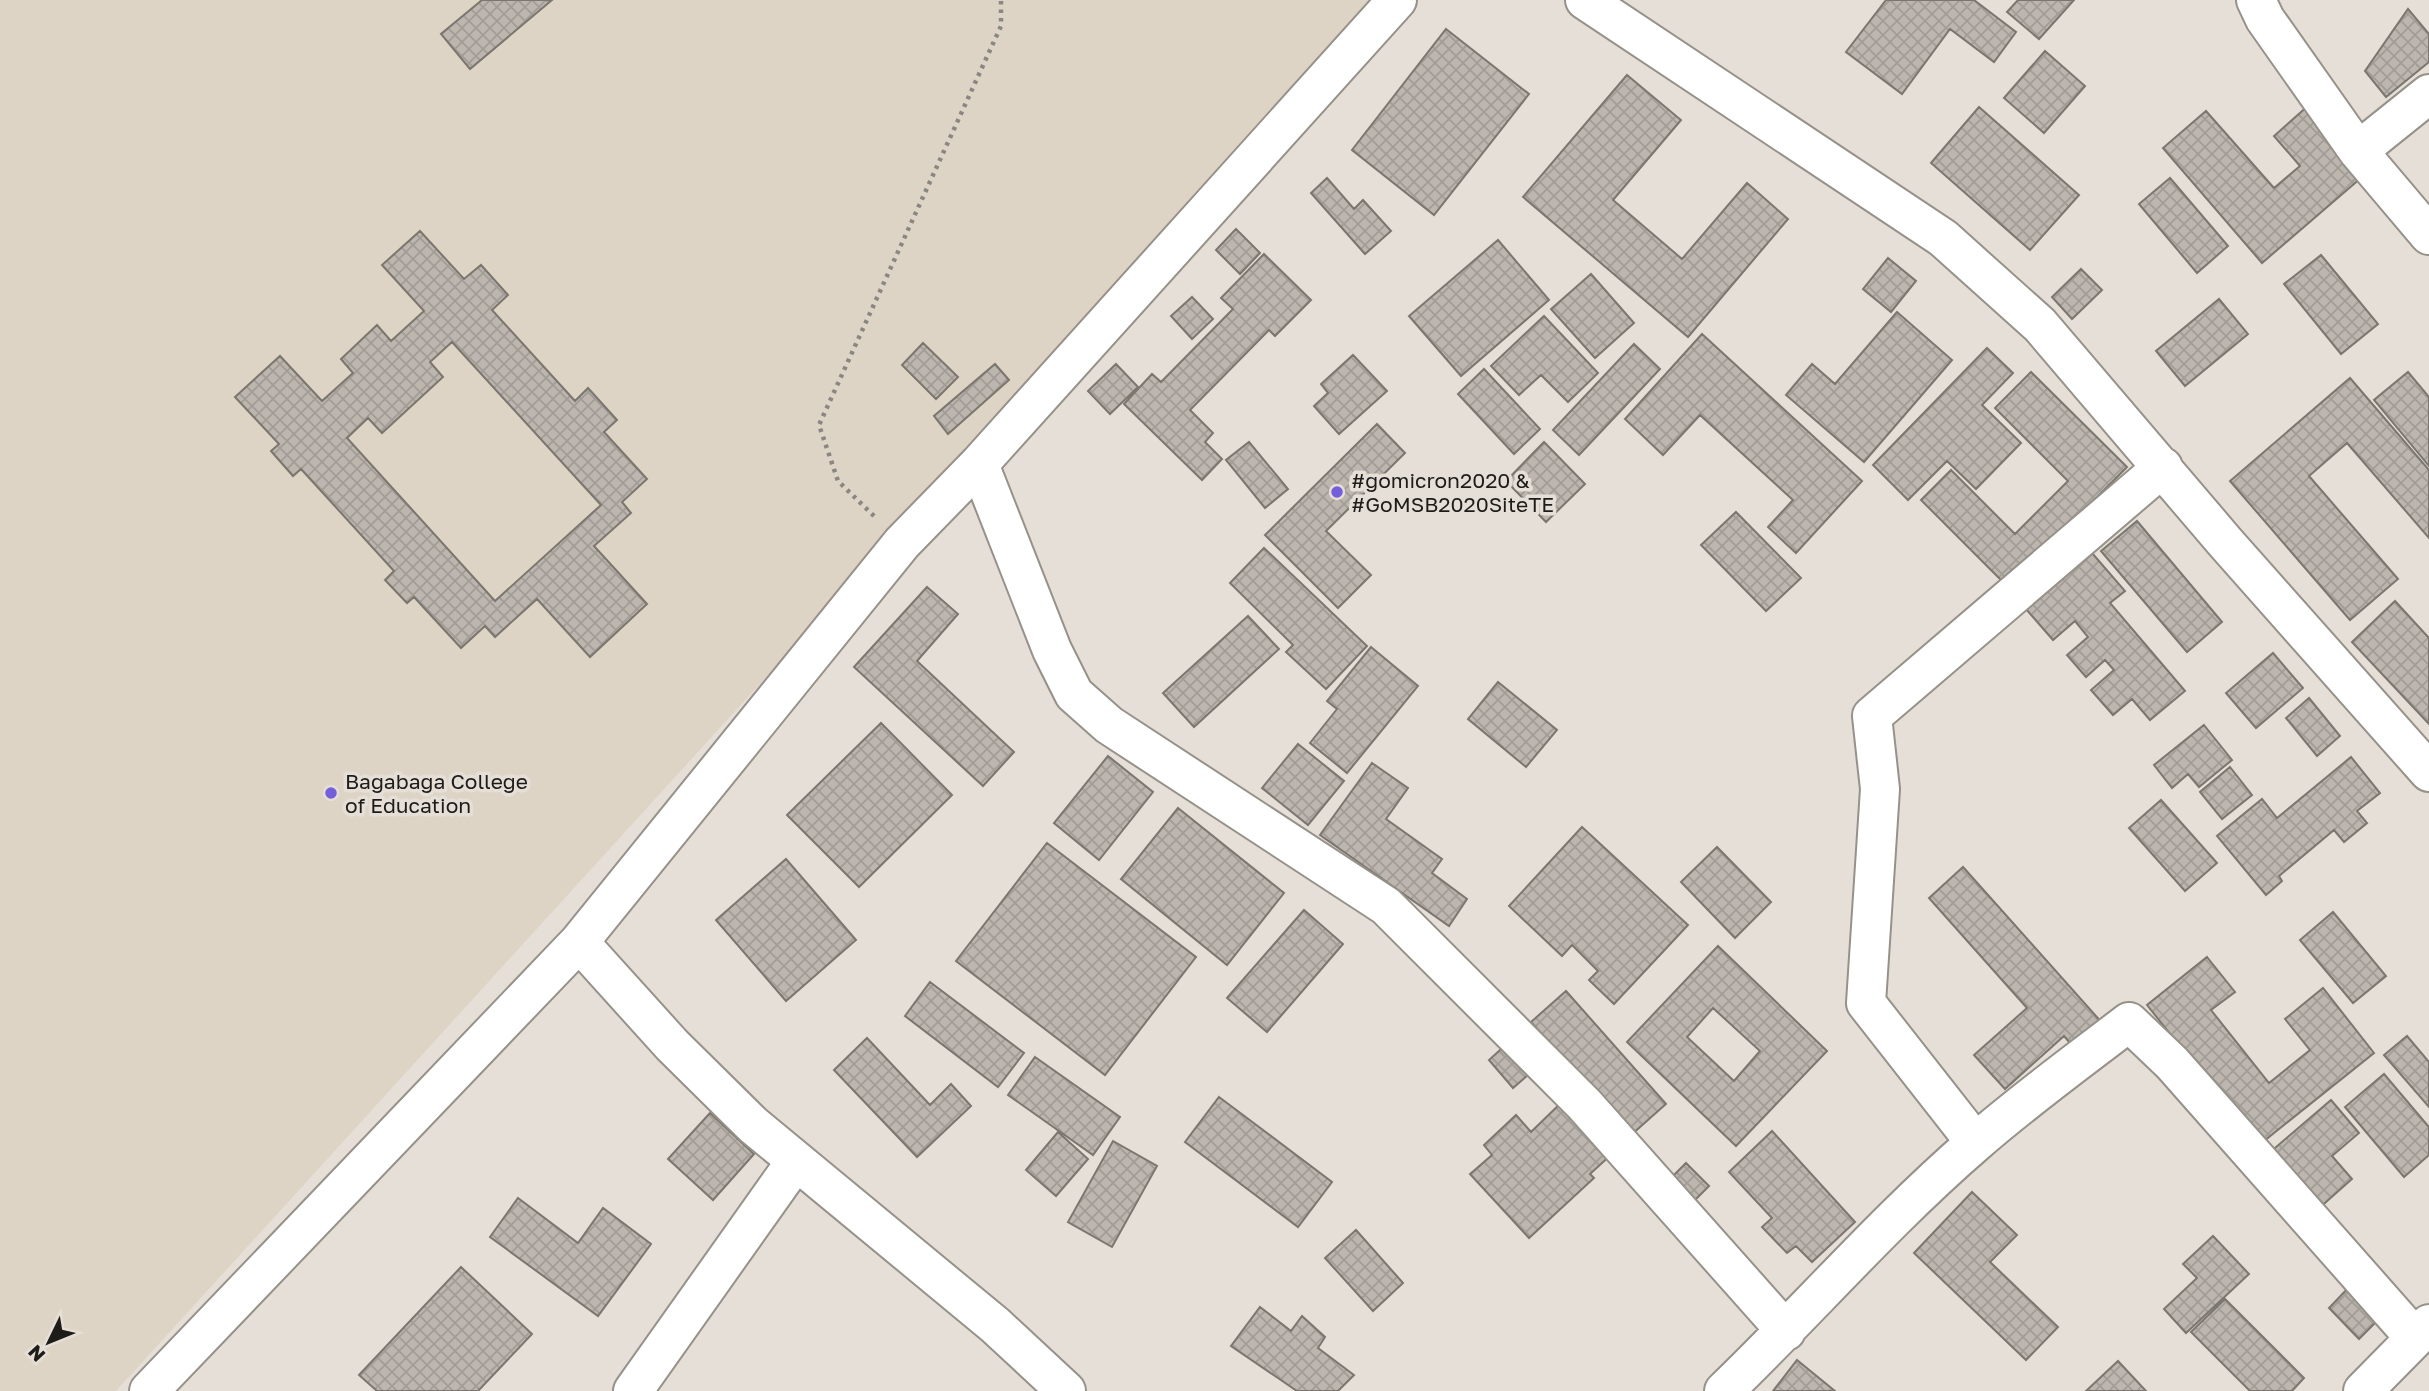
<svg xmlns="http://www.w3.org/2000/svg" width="2429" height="1391" font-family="'Golos Text',sans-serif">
<defs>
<pattern id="building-cross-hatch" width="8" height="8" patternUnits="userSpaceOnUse" patternTransform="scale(1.75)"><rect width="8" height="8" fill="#bcb6ae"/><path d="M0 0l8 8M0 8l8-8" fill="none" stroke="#a19c95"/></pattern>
</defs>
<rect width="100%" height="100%" fill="#e5dfd7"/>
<path fill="#ded4c5" d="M0,0H1376L1206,194L116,1391H0Z"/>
<path fill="url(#building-cross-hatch)" stroke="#7b766e" stroke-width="2" fill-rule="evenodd" d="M482,0H552L470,69L441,34Z
M1886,0H1974L2016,32L1994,62L1950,29L1902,94L1846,52Z
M2018,0H2074L2039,39L2007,12Z
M2408,9L2429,34V62L2386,97L2365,71Z
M1446,29L1529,94L1434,215L1352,150Z
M2045,51L2085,86L2044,133L2004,98Z
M1627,75L1681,120L1613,200L1682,259L1747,183L1788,219L1688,337L1523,197Z
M2309,105L2368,172L2262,263L2163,148L2206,111L2274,188L2300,166L2274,136Z
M1979,107L2079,195L2030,250L1931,163Z
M1327,178L1354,209L1363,200L1391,231L1365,254L1311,193Z
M2170,178L2228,246L2197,273L2139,204Z
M1236,229L1260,253L1240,274L1216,250Z
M420,231L464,279L481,265L508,295L492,310L575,401L588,388L617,420L604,432L647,479L622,502L631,513L594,546L647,604L590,657L537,599L495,637L485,626L461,648L414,597L407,603L385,580L394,571L301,469L293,476L271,451L279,444L235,397L280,356L322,401L353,373L341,359L377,325L391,341L424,311L382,265ZM452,342L601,505L495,601L347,438L368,418L382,433L443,377L430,362Z
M1498,240L1549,300L1461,376L1409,316Z
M1264,254L1311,300L1275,336L1269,330L1190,410L1213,433L1205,442L1222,459L1202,480L1124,404L1152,374L1161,382L1233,309L1221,298Z
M2321,255L2378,324L2341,354L2284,284Z
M1888,258L1916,281L1891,312L1863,289Z
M2081,269L2102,290L2072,319L2052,297Z
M1591,274L1634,323L1595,358L1551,309Z
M1192,297L1213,319L1192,339L1171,316Z
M2219,299L2248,334L2185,386L2156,351Z
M1897,312L1952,360L1864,462L1786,395L1812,364L1835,384Z
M1544,316L1598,373L1568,402L1541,375L1519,395L1491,366Z
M1702,334L1862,481L1796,553L1768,527L1793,500L1700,415L1663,455L1625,419Z
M923,343L958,377L936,399L902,365Z
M1634,344L1660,369L1579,455L1553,430Z
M1987,348L2013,373L1982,405L2021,443L1976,489L1947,461L1908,500L1873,465Z
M1353,355L1387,391L1339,434L1314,406L1328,393L1321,384Z
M995,364L1009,380L948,434L934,416Z
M1116,364L1138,387L1110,414L1088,391Z
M1484,369L1540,429L1514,454L1458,394Z
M2031,372L2127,467L2008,587L1921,500L1951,470L2015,534L2068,481L1995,408Z
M2408,372L2429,397V466L2374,400Z
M2350,378L2429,470V538L2347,443L2309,476L2398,579L2350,620L2230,481Z
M1377,424L1405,453L1326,531L1371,575L1338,608L1265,535Z
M1249,442L1288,489L1265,508L1226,460Z
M1544,442L1585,484L1546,522L1506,481Z
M1736,512L1801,578L1766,611L1701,545Z
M2137,521L2222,622L2187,652L2101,551Z
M1264,548L1367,646L1326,689L1286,652L1293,645L1230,583Z
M2092,553L2125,591L2110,603L2185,691L2150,720L2132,699L2113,715L2091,690L2114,670L2105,660L2086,677L2067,655L2088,637L2075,621L2053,640L2026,609Z
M927,587L958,614L917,661L1014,752L983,786L854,667Z
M2395,601L2429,638V724L2352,642Z
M1248,616L1279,649L1194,727L1163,693Z
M1371,647L1418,686L1347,773L1310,743L1337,709L1327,701Z
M2273,653L2303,688L2256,728L2226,693Z
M1498,682L1557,730L1526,767L1468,719Z
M2309,698L2340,736L2317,756L2286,718Z
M881,723L952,795L859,887L787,815Z
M2204,725L2232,760L2199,787L2188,774L2172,788L2154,765Z
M1298,744L1344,781L1308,825L1262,788Z
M1108,756L1153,792L1099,860L1054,823Z
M2351,757L2380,793L2357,811L2367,823L2344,842L2334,830L2279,876L2282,881L2266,895L2217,836L2262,799L2277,818Z
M1372,763L1408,788L1386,819L1442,859L1432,873L1467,899L1449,926L1320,835Z
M2230,767L2252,795L2222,819L2200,792Z
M2161,800L2217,863L2185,891L2129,828Z
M1178,808L1284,893L1227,965L1121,879Z
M1582,827L1688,925L1614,1004L1589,980L1598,971L1572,945L1562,956L1509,906Z
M1047,843L1196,957L1105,1075L956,961Z
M1717,847L1771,902L1735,938L1681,882Z
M786,859L856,940L786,1001L716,920Z
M1963,867L2104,1025L2076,1050L2064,1036L2005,1089L1974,1055L2027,1008L1929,898Z
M1304,910L1343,944L1267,1032L1227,998Z
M2333,912L2386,976L2353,1003L2300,940Z
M1718,946L1827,1051L1736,1146L1627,1042ZM1713,1008L1760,1051L1734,1081L1687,1037Z
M2207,957L2235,992L2211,1010L2269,1083L2310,1050L2285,1019L2323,988L2374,1053L2259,1145L2147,1005Z
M930,982L1024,1053L998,1087L905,1016Z
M1566,991L1666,1104L1631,1135L1531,1022Z
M2407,1036L2429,1062V1107L2384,1055Z
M867,1038L930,1105L951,1084L971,1106L917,1157L834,1070Z
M1510,1041L1535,1069L1513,1088L1489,1060Z
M1035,1057L1120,1117L1093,1155L1008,1095Z
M2384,1074L2429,1127V1155L2404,1177L2345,1107Z
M1219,1097L1332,1182L1298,1227L1185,1142Z
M1565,1099L1614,1152L1590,1174L1594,1178L1529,1238L1470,1174L1492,1155L1484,1145L1516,1115L1531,1132Z
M2331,1100L2359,1133L2332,1156L2352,1179L2317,1210L2269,1153Z
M710,1113L754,1154L713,1200L668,1159Z
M1772,1131L1855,1222L1812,1262L1796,1246L1787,1253L1762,1227L1772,1218L1729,1172Z
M1058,1132L1088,1159L1056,1196L1026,1170Z
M1113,1141L1157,1166L1112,1247L1068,1222Z
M1686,1163L1709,1186L1688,1207L1665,1184Z
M1972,1192L2017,1235L1990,1262L2058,1327L2026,1360L1914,1253Z
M518,1198L578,1243L603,1208L651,1244L598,1316L490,1237Z
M1356,1230L1403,1283L1373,1311L1325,1258Z
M2213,1236L2249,1274L2186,1333L2164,1309L2197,1278L2183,1264Z
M461,1267L532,1334L478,1391H377L359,1375Z
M2352,1284L2383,1315L2359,1339L2329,1308Z
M2225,1299L2304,1378L2292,1391H2250L2191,1332Z
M1260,1307L1291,1331L1302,1316L1325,1337L1318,1348L1354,1375L1338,1391H1297L1231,1346Z
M1797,1360L1835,1391H1773Z
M2118,1361L2146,1391H2086Z"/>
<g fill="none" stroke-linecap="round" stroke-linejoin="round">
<g stroke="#969189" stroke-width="42">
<path id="minor" d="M1585,0L1943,238L2040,325L2225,542L2429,772
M2256,0L2265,19L2358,151L2429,235
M2358,151L2429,94
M979,464L1052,650L1074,694L1109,725L1386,906L1584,1104L1786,1331
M1975,1142L1866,1003L1880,789L1872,716L2163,467
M149,1391L579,942
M633,1391L796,1161
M1066,1391L995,1325L753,1125L672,1045L579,942L902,543L979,464L1397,0
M1724,1391C1808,1310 1885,1221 1974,1144C2023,1101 2077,1062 2129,1022L2172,1063L2415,1338
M2363,1391L2429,1324"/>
</g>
<path stroke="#8a8681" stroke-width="4.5" stroke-dasharray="3.5 5" stroke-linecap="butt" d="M874,516L838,481L819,425L1001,26V0"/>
<use href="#minor" stroke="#fff" stroke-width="38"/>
</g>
<g fill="#745fda" stroke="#e5dfd7" stroke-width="2.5">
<circle cx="1337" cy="492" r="7"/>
<circle cx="331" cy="793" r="7"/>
</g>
<g text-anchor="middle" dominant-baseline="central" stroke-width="7" stroke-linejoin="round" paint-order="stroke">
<g font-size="21" fill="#1e1c19" stroke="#e5dfd7" text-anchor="start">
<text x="1351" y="480">#gomicron2020 &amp;<tspan x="1351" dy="24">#GoMSB2020SiteTE</tspan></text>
<text x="345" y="781">Bagabaga College<tspan x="345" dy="24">of Education</tspan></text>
</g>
</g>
<g transform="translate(49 1342) rotate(227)" stroke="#e5dfd7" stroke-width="5" paint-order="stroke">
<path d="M0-5L12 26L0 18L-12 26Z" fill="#1e1c19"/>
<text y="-10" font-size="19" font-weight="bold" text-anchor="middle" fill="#1e1c19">N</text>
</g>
</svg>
